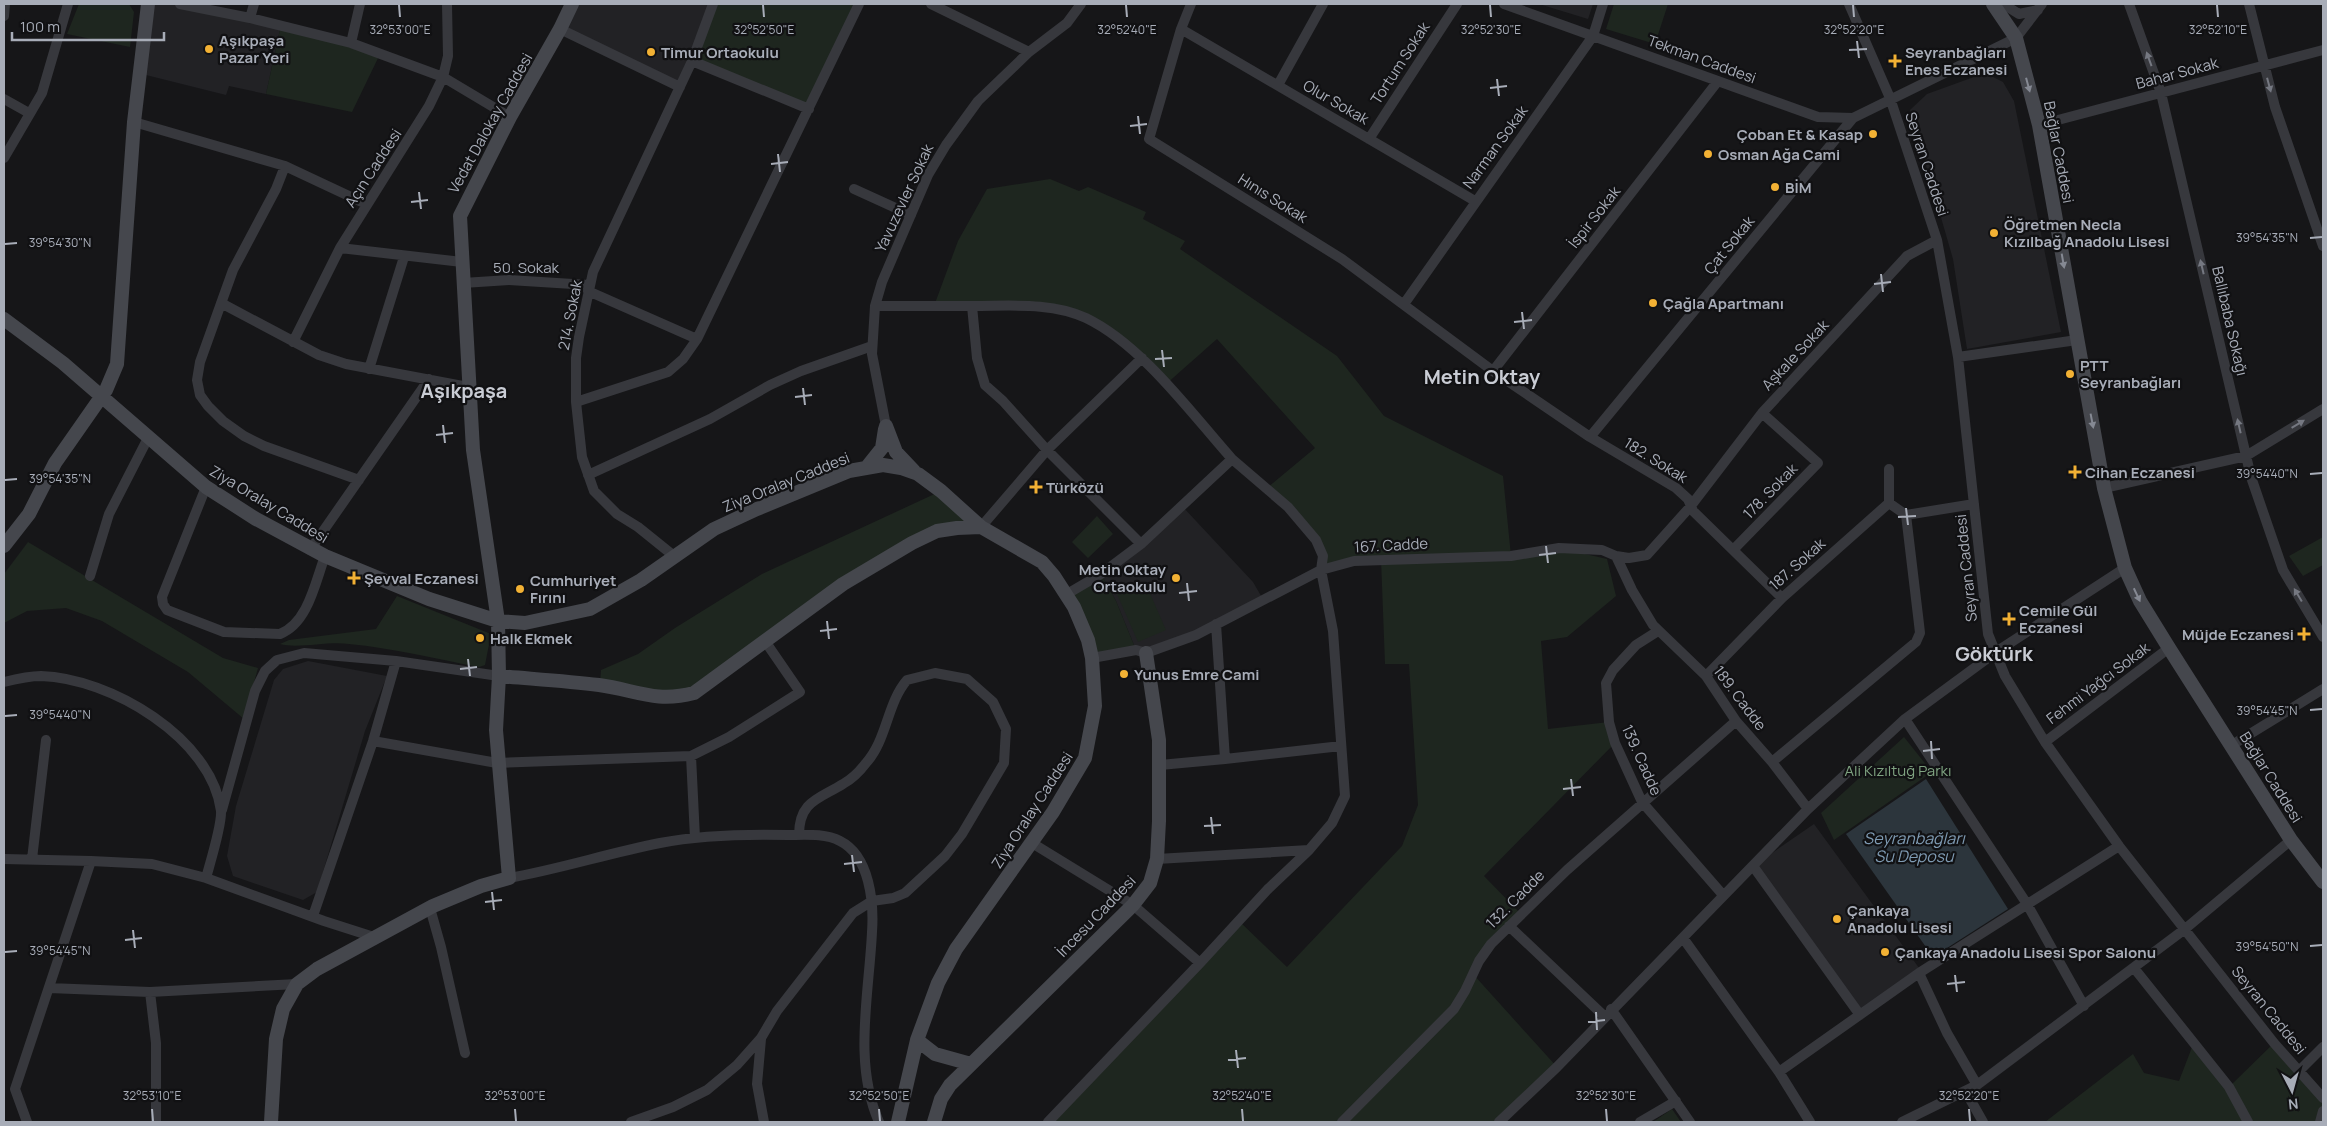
<svg xmlns="http://www.w3.org/2000/svg" width="2327" height="1126" font-family="Manrope,sans-serif">
<rect width="100%" height="100%" fill="#161618"/>
<path fill="#222225" d="M148,4H180L281,25L266,94L229,86L226,95L138,73Z
M572,4H713L680,87L560,29Z
M1539,4H1593L1588,19Z
M1985,73L2003,82L2014,101L2061,332L1967,349L1953,259L1910,110L1927,94Z
M1182,506L1253,582L1264,601L1146,653L1136,650L1116,601L1101,574Z
M308,661L387,676L365,731L317,892L303,900L233,876L227,856L236,806L274,680L283,669Z
M1814,824L1922,972L1860,1015L1753,866Z"/>
<path fill="#1e261f" d="M79,4H129L134,12L130,47L67,34Z
M713,4H859L809,109L692,61Z
M1614,4H1668L1655,44L1606,29Z
M281,25L380,54L352,112L266,94Z
M1050,179L1079,191L1088,187L1146,212L1143,219L1185,241L1180,249L1337,356L1384,416L1503,476L1511,556L1559,548L1607,559L1616,596L1567,637L1541,641L1548,729L1609,722L1615,743L1484,876L1521,914L1473,974L1557,1067L1499,1122H1048L1239,921L1287,967L1402,846L1418,805L1409,664H1385L1381,559L1321,570L1323,556L1267,488L1315,448L1217,339L1165,385L1107,330L1054,309L934,306L958,241L987,189Z
M941,491L981,527L912,543L694,693L600,685L601,670L638,654L675,628L762,574Z
M1097,516L1113,534L1088,558L1072,542Z
M2323,537V565L2303,576L2289,556Z
M28,542L223,658L258,668L244,719L188,672L102,621L66,608L27,611L4,623V574Z
M1101,574L1116,601L1136,650L1092,658L1067,595Z
M1145,582L1166,630L1138,642L1117,594Z
M397,596L491,634L485,665L479,667C436,659 393,648 349,644C329,641 297,649 280,644L289,640L376,629Z
M1904,737L1932,772L1834,840L1821,813Z
M2194,1042L2229,1087L2274,1043L2323,1098V1111L2320,1122H2045L2133,1054L2144,1073L2179,1081Z
M1672,1109L1681,1122H1653Z"/>
<path fill="#2c353c" d="M1926,779L2008,909L1933,957L1846,834Z"/>
<g fill="none" stroke-linecap="round" stroke-linejoin="round">
<path stroke="#37383d" stroke-width="10" d="M180,4L250,18L351,43L443,77L510,117
M931,4L1029,52
M1191,4L1181,29L1149,139L1342,259L1493,371L1590,437L1676,488L1688,499L1693,511L1782,598
M1504,4L1818,117L1853,118L2016,38L2042,4
M1849,4L1890,98L1937,240L1958,357L1988,634L2005,676L2045,742L2119,846L2274,1043L2323,1098
M2003,4L2019,14L2038,10
M2129,4L2161,93L2251,477L2283,570L2323,637
M2249,4L2275,107L2323,246
M4,16L5,4
M250,18L254,4
M560,29L680,87
M1181,29L1475,201
M351,43L360,4
M692,61L809,109
M1278,85L1323,4
M4,99L29,113
M134,122L285,166L366,204
M2039,125L2323,50
M1369,139L1457,4
M4,158L42,93L68,4
M285,166L276,189L233,270L200,362L197,380L200,395L208,406L223,421L244,436L264,446L359,480
M854,189L911,215
M340,248L462,262
M463,283L509,280L589,285
M588,291L697,339
M221,303L319,355L346,364L468,387
M1404,304L1593,36L1603,4
M875,306C908,306 941,306 974,306C1010,306 1052,302 1086,318C1142,345 1191,413 1232,459L1141,544L1101,574L1067,594
M972,306L977,358L985,385L1003,401L1047,450L1141,544
M293,342L340,248L429,106L443,77L448,56L447,4
M1958,357L2077,340
M369,369L404,257
M1493,371L1718,81
M576,402L668,372L683,359L697,339L859,4
M886,426L872,354L875,306L882,282L928,175L946,145L978,101L1029,52L1067,23L1081,4
M1590,437L1853,118
M588,475L710,419L770,385L801,371L872,346
M206,487L162,597L163,604L167,610L224,632L280,634C308,623 315,583 325,556
M2104,488L2246,456L2323,409
M1906,515L1974,504
M981,527L1047,450L1142,358
M1734,549L1818,463L1762,413
M310,550L429,379
M674,556L638,527L617,514L594,491L582,457L576,402V358L579,337L593,272L692,61L713,4
M1616,556L1632,590L1653,625L1706,676L1736,721L1772,762L1808,809
M90,576L109,514L148,438
M1658,631L1636,645L1613,670L1606,683L1609,722L1615,743L1642,802L1723,895
M1092,658L1136,650L1146,653L1196,635L1321,570L1354,561L1511,556L1559,548L1602,550L1616,556L1629,558L1647,555L1690,507L1762,413L1907,256L1937,240
M1706,676L1782,598L1889,503V469
M4,682C16,679 28,676 41,676C110,678 212,738 221,811C222,825 210,863 206,878L324,921L377,938
M1905,719L2027,904L2084,1006
M373,741L497,763L691,756L729,737L800,692L765,641
M2045,742L2169,648
M2232,745L2323,689
M691,756L695,838
M1225,759L1341,746
M1772,762L1916,642L1920,633L1919,624L1906,515L1889,503
M1160,765L1225,759L1216,624
M222,810L255,691L265,671L277,660L304,653L396,661L499,676
M1032,843L1133,905L1200,963
M4,859L91,861L15,1089L27,1122
M32,859L46,740
M1157,859L1309,850
M91,861L152,864L206,878
M1753,866L1860,1015
M509,878C560,869 609,853 660,843C701,835 746,834 788,835C804,835 825,833 840,841C870,856 874,903 872,932C869,995 853,1063 879,1122
M430,908L441,947L465,1053
M313,916L373,741L396,661
M1509,926L1604,1016
M1683,938L1779,1072L1810,1122
M2134,968L2229,1087L2248,1122
M49,988L150,992L297,984
M150,992L156,1043V1122
M1611,1009L1690,1122
M761,1039L757,1084L764,1122
M2299,1071L2323,1047
M1779,1072L1919,973
M1977,1085L1947,1033L1919,973L2119,846
M1966,1092L1983,1122
M631,1122L673,1107L707,1090L737,1065L761,1038L777,1011L853,913L872,901L893,898L905,893L945,856L962,834L1004,763L1006,729L993,702L967,679L935,673L907,680C887,703 887,740 866,763C860,771 852,779 843,784C819,799 799,801 799,835
M1048,1122L1200,963L1269,888L1309,850L1332,823L1345,796L1333,631L1321,570L1323,556L1316,540L1288,507L1232,459
M1342,1122L1454,1009L1465,991L1479,961L1491,944L1567,870L1736,721
M1499,1122L1557,1067L1808,809L1905,719L1996,652L2125,568
M1640,1122L1676,1101
M1902,1122L1977,1085L2185,929L2291,840
M2320,1122L2323,1111"/>
<path stroke="#45474d" stroke-width="14" d="M1993,4L2016,38L2039,125L2104,488L2125,568L2140,601L2169,648L2291,840L2323,882
M4,319L63,363L206,487L256,519L325,556L429,599L498,621L525,623L590,609L641,580L714,529L757,509L849,471L883,465L901,468L918,474L941,491L981,527L1042,562L1054,576L1074,607L1088,640L1092,658L1095,706L1085,758L1053,812L956,949L938,983L917,1040L898,1122
M886,426L896,452L914,471
M866,468L882,448L885,429
M4,546L29,514L55,463L106,390L117,364L134,122L148,4
M499,676C533,679 566,681 599,685C636,690 655,703 694,693L843,584L912,543L937,531L957,528L981,527
M917,1040L935,1054L971,1064
M271,1122L276,1039L283,1009L297,984L317,969L433,906L481,886L509,878L496,730L499,676L498,621L473,450L460,216L510,117L560,29L572,4
M934,1122L941,1099L950,1085L1133,905L1150,883L1157,859L1159,821V740L1146,653"/>
</g>
<defs><path id="oneway-solid" d="M-6-.8H1V-3.2L6.5 0L1 3.2V.8H-6Z" transform="scale(1.25)"/></defs>
<g fill="#757881">
<use href="#oneway-solid" transform="translate(2149 59) rotate(-110)"/>
<use href="#oneway-solid" transform="translate(2269 85) rotate(75)"/>
<use href="#oneway-solid" transform="translate(2202 267) rotate(-103)"/>
<use href="#oneway-solid" transform="translate(2298 424) rotate(-31)"/>
<use href="#oneway-solid" transform="translate(2239 426) rotate(-103)"/>
<use href="#oneway-solid" transform="translate(2298 595) rotate(-121)"/>
</g>
<g fill="#858993">
<use href="#oneway-solid" transform="translate(2028 85) rotate(75)"/>
<use href="#oneway-solid" transform="translate(2063 261) rotate(80)"/>
<use href="#oneway-solid" transform="translate(2092 421) rotate(79)"/>
<use href="#oneway-solid" transform="translate(2137 595) rotate(65)"/>
</g>
<path fill="none" stroke="#a8adb8" stroke-width="2" d="M399,5L400,17M763,5L764,17M1126,5L1127,17M1490,5L1491,17M1853,5L1854,17M2217,5L2218,17M1857,41L1859,58M1849,50L1867,49M1497,79L1499,96M1490,88L1507,86M1138,116L1140,134M1130,126L1147,124M778,154L780,172M771,164L788,162M419,192L421,209M411,202L428,200M2310,238L2322,237M5,244L17,243M1881,274L1883,292M1874,284L1891,282M1522,312L1524,329M1514,322L1532,320M1162,350L1164,367M1155,359L1172,358M803,388L805,405M795,397L812,395M443,425L445,443M436,435L453,433M2310,474L2322,473M5,480L17,479M1906,508L1908,525M1898,517L1916,516M1546,546L1548,563M1539,555L1556,553M1187,583L1189,601M1179,593L1197,591M827,621L829,639M820,631L837,629M468,659L470,676M460,669L477,667M2310,710L2322,709M5,716L17,715M1931,741L1932,759M1923,751L1940,749M1571,779L1573,796M1563,789L1581,787M1211,817L1213,834M1204,826L1221,825M852,855L854,872M844,864L862,862M492,892L494,910M485,902L502,900M133,930L135,948M125,940L142,938M2310,946L2322,945M5,952L17,951M1955,975L1957,992M1947,984L1965,982M1596,1012L1597,1030M1588,1022L1605,1020M1236,1050L1238,1068M1228,1060L1246,1058M152,1109L153,1121M515,1109L516,1121M879,1109L880,1121M1242,1109L1243,1121M1606,1109L1607,1121M1969,1109L1970,1121"/>
<g fill="#f2b134" stroke="#111113" stroke-width="2">
<circle cx="209" cy="49" r="5"/>
<circle cx="651" cy="52" r="5"/>
<path d="M1892.5 53.5h5v5h5v5h-5v5h-5v-5h-5v-5h5z"/>
<circle cx="1873" cy="134" r="5"/>
<circle cx="1708" cy="154" r="5"/>
<circle cx="1775" cy="187" r="5"/>
<circle cx="1994" cy="233" r="5"/>
<circle cx="1653" cy="303" r="5"/>
<circle cx="2070" cy="374" r="5"/>
<path d="M2072.5 464.5h5v5h5v5h-5v5h-5v-5h-5v-5h5z"/>
<path d="M1033.5 479.5h5v5h5v5h-5v5h-5v-5h-5v-5h5z"/>
<path d="M351.5 570.5h5v5h5v5h-5v5h-5v-5h-5v-5h5z"/>
<circle cx="1176" cy="578" r="5"/>
<circle cx="520" cy="589" r="5"/>
<path d="M2006.5 611.5h5v5h5v5h-5v5h-5v-5h-5v-5h5z"/>
<path d="M2301.5 626.5h5v5h5v5h-5v5h-5v-5h-5v-5h5z"/>
<circle cx="480" cy="638" r="5"/>
<circle cx="1124" cy="674" r="5"/>
<circle cx="1837" cy="919" r="5"/>
<circle cx="1885" cy="952" r="5"/>
</g>
<g text-anchor="middle" dominant-baseline="central" stroke-width="4.5" stroke-linejoin="round" paint-order="stroke">
<g font-size="15" font-weight="bold" fill="#a8adb8" stroke="#111113" text-anchor="start">
<text x="219" y="40">Aşıkpaşa<tspan x="219" dy="17">Pazar Yeri</tspan></text>
<text x="661" y="52">Timur Ortaokulu</text>
<text x="1905" y="52">Seyranbağları<tspan x="1905" dy="17">Enes Eczanesi</tspan></text>
<text x="1863" y="134" text-anchor="end">Çoban Et &amp; Kasap</text>
<text x="1718" y="154">Osman Ağa Cami</text>
<text x="1785" y="187">BİM</text>
<text x="2004" y="224">Öğretmen Necla<tspan x="2004" dy="17">Kızılbağ Anadolu Lisesi</tspan></text>
<text x="1663" y="303">Çağla Apartmanı</text>
<text x="2080" y="365">PTT<tspan x="2080" dy="17">Seyranbağları</tspan></text>
<text x="2085" y="472">Cihan Eczanesi</text>
<text x="1046" y="487">Türközü</text>
<text x="1166" y="569" text-anchor="end">Metin Oktay<tspan x="1166" dy="17">Ortaokulu</tspan></text>
<text x="364" y="578">Şevval Eczanesi</text>
<text x="530" y="580">Cumhuriyet<tspan x="530" dy="17">Fırını</tspan></text>
<text x="2019" y="610">Cemile Gül<tspan x="2019" dy="17">Eczanesi</tspan></text>
<text x="2294" y="634" text-anchor="end">Müjde Eczanesi</text>
<text x="490" y="638">Halk Ekmek</text>
<text x="1134" y="674">Yunus Emre Cami</text>
<text x="1847" y="910">Çankaya<tspan x="1847" dy="17">Anadolu Lisesi</tspan></text>
<text x="1895" y="952">Çankaya Anadolu Lisesi Spor Salonu</text>
</g>
<g font-size="15" fill="#a8adb8" stroke="#111113">
<text transform="translate(1702 59) rotate(20)">Tekman Caddesi</text>
<text transform="translate(1400 63) rotate(-57)">Tortum Sokak</text>
<text transform="translate(2177 73) rotate(-15)">Bahar Sokak</text>
<text transform="translate(1336 102) rotate(30)">Olur Sokak</text>
<text transform="translate(490 123) rotate(-61)">Vedat Dalokay Caddesi</text>
<text transform="translate(1495 147) rotate(-54)">Narman Sokak</text>
<text transform="translate(2059 152) rotate(79)">Bağlar Caddesi</text>
<text transform="translate(1927 164) rotate(72)">Seyran Caddesi</text>
<text transform="translate(373 168) rotate(-57)">Açın Caddesi</text>
<text transform="translate(904 198) rotate(-65)">Yavuzevler Sokak</text>
<text transform="translate(1273 198) rotate(32)">Hınıs Sokak</text>
<text transform="translate(1594 217) rotate(-52)">İspir Sokak</text>
<text transform="translate(1729 245) rotate(-51)">Çat Sokak</text>
<text x="526" y="267">50. Sokak</text>
<text transform="translate(570 315) rotate(-79)">214. Sokak</text>
<text transform="translate(2230 321) rotate(77)">Ballıbaba Sokağı</text>
<text transform="translate(1795 355) rotate(-47)">Aşkale Sokak</text>
<text transform="translate(1656 460) rotate(32)">182. Sokak</text>
<text transform="translate(786 482) rotate(-22)">Ziya Oralay Caddesi</text>
<text transform="translate(1770 491) rotate(-46)">178. Sokak</text>
<text transform="translate(269 504) rotate(31)">Ziya Oralay Caddesi</text>
<text transform="translate(1391 545) rotate(-3)">167. Cadde</text>
<text transform="translate(1797 564) rotate(-42)">187. Sokak</text>
<text transform="translate(1966 568) rotate(-96)">Seyran Caddesi</text>
<text transform="translate(2098 683) rotate(-37)">Fehmi Yağcı Sokak</text>
<text transform="translate(1740 698) rotate(53)">189. Cadde</text>
<text transform="translate(1642 760) rotate(66)">139. Cadde</text>
<text transform="translate(2271 777) rotate(58)">Bağlar Caddesi</text>
<text transform="translate(1032 810) rotate(-57)">Ziya Oralay Caddesi</text>
<text transform="translate(1515 899) rotate(-45)">132. Cadde</text>
<text transform="translate(1096 916) rotate(-46)">İncesu Caddesi</text>
<text transform="translate(2269 1010) rotate(51)">Seyran Caddesi</text>
</g>
<g font-size="15" fill="#7fa381" stroke="#111113">
<text x="1898" y="770">Ali Kızıltuğ Parkı</text>
</g>
<g font-size="16" font-style="italic" fill="#7f9bb3" stroke="#111113">
<text x="1914" y="838">Seyranbağları<tspan x="1914" dy="18">Su Deposu</tspan></text>
</g>
<g font-size="20" font-weight="bold" fill="#c9ccd4" stroke="#111113">
<text x="1482" y="376">Metin Oktay</text>
<text x="464" y="390">Aşıkpaşa</text>
<text x="1994" y="653">Göktürk</text>
</g>
</g>
<g font-size="12" text-anchor="middle" fill="#a8adb8" stroke="#111113" stroke-width="4.5" stroke-linejoin="round" paint-order="stroke">
<text x="400" y="34">32°53'00"E</text>
<text x="764" y="34">32°52'50"E</text>
<text x="1127" y="34">32°52'40"E</text>
<text x="1491" y="34">32°52'30"E</text>
<text x="1854" y="34">32°52'20"E</text>
<text x="2218" y="34">32°52'10"E</text>
<text x="2267" y="242">39°54'35"N</text>
<text x="60" y="247">39°54'30"N</text>
<text x="2267" y="478">39°54'40"N</text>
<text x="60" y="483">39°54'35"N</text>
<text x="2267" y="715">39°54'45"N</text>
<text x="60" y="719">39°54'40"N</text>
<text x="2267" y="951">39°54'50"N</text>
<text x="60" y="955">39°54'45"N</text>
<text x="152" y="1100">32°53'10"E</text>
<text x="515" y="1100">32°53'00"E</text>
<text x="879" y="1100">32°52'50"E</text>
<text x="1242" y="1100">32°52'40"E</text>
<text x="1606" y="1100">32°52'30"E</text>
<text x="1969" y="1100">32°52'20"E</text>
</g>
<rect width="2327" height="1126" fill="none" stroke="#a8adb8" stroke-width="10"/>
<g transform="translate(2292 1091) rotate(174)" stroke="#111113" stroke-width="4" paint-order="stroke">
<path d="M0-4L9 19L0 12L-9 19Z" fill="#a8adb8"/>
<text y="-8" font-size="14" font-weight="bold" text-anchor="middle" fill="#a8adb8">N</text>
</g>
<path d="M12 32v8h152v-8" fill="none" stroke="#a8adb8" stroke-width="2.5"/>
<text x="20" y="32" font-size="15" fill="#a8adb8" stroke="#111113" stroke-width="4" paint-order="stroke">100 m</text>
</svg>
